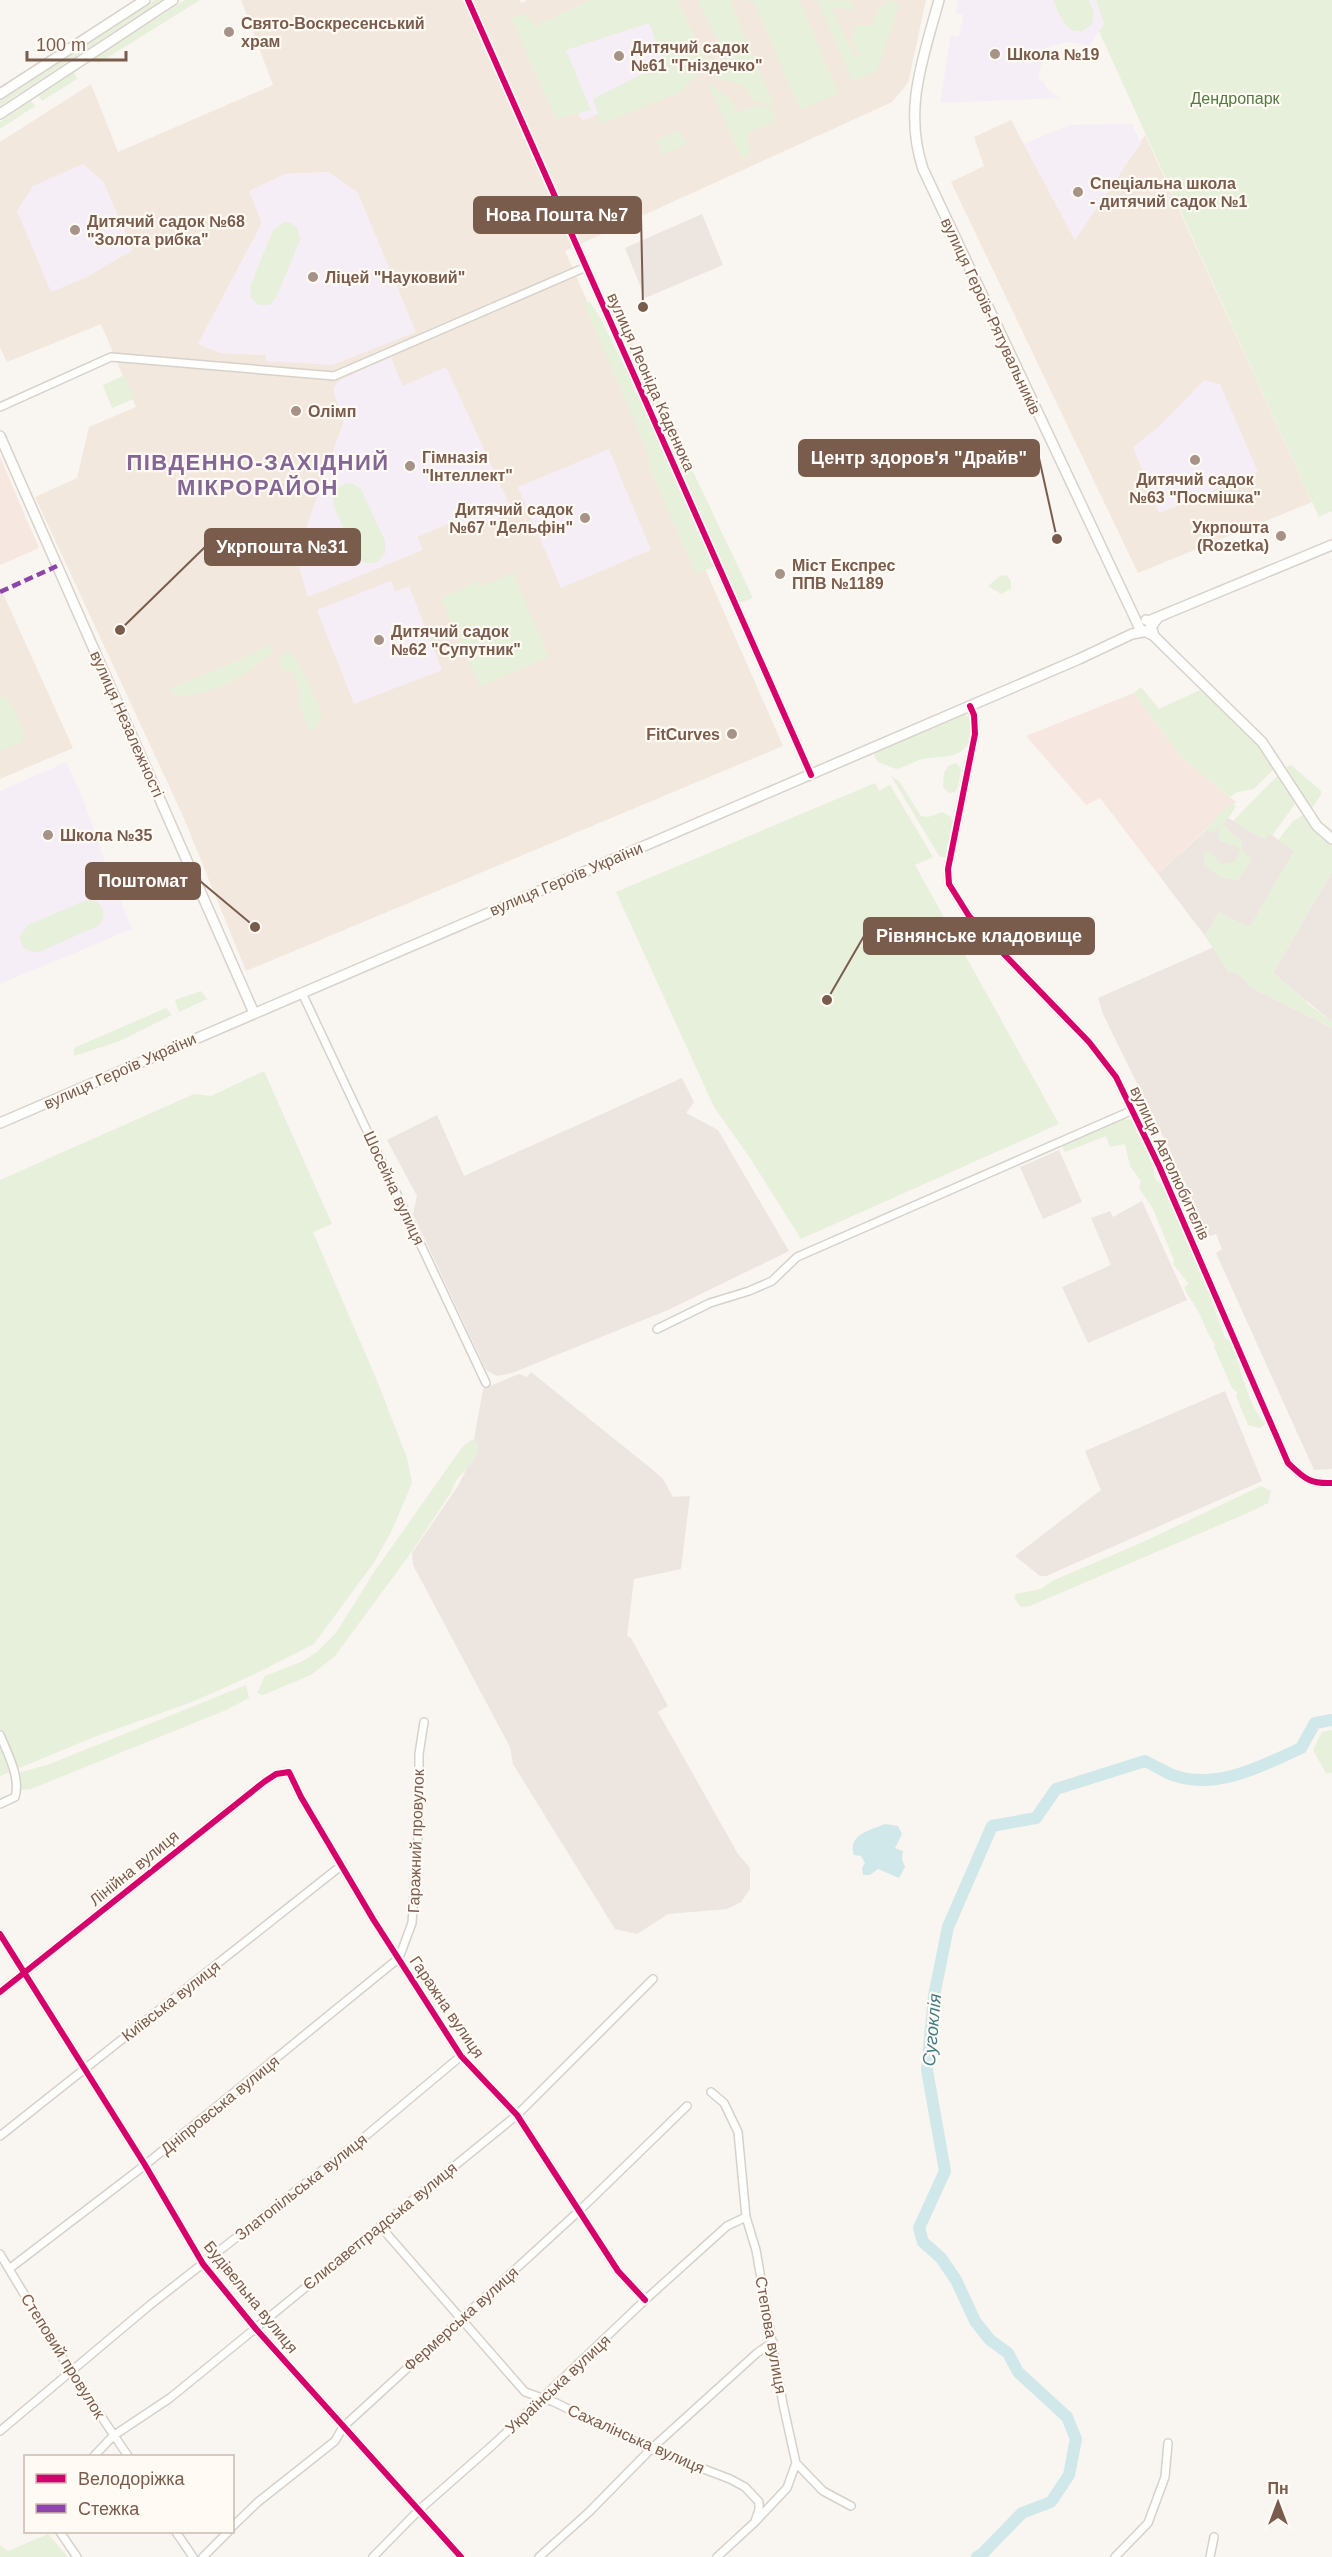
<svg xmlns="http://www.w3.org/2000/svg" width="1332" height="2557" font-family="Helvetica,sans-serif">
<rect width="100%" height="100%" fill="#f9f5f0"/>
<path fill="#f2e8de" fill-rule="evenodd" d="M241,0H520L521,3L528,0H926L908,83L892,102L565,251L783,746L246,971L183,816L35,497L77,478L89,427L136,407L101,324L7,362L0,347V142L91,84L118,152L273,85ZM328,172L358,193L266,361L267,355L221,353L198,344L262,223L250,191L285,174ZM391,358L459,534L454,521L417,537L422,550L296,557L344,421ZM391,581L395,592L409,587L354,704Z
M1011,120L1075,240L1145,135L1312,502L1138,573L951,182L984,166L974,137Z
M0,587L73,748L0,779Z"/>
<path fill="#f6e8e1" d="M0,457L39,548L0,565Z
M1134,693L1181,757L1236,802L1158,874L1100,798L1086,805L1026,736Z"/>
<path fill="#ede5e0" d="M702,214L723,265L645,298L625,248Z
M1223,815L1264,839L1269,833L1294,851L1251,926H1246L1219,912L1205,936L1158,874Z
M1332,872V1022L1273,973Z
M1214,947L1229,973L1233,971L1246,980L1250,987L1332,1028V1469L1314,1470L1216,1253L1222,1249L1216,1234L1207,1237L1179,1173L1176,1174L1169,1159L1173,1157L1103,1014L1098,998Z
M682,1078L694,1102L686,1113L718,1130L789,1251L668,1310L512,1373L497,1376L486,1370L413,1214L417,1196L387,1140L437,1115L464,1176Z
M1059,1150L1082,1202L1043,1219L1020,1167Z
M1142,1201L1187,1300L1088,1343L1062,1287L1111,1265L1091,1218L1110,1211L1113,1217Z
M531,1372L653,1470L663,1479L673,1497L690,1496L681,1569L634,1579L627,1636L631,1638L668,1706L658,1712L738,1854L750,1868V1889L741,1902L727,1909L668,1914L637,1934L615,1929L513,1764L510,1747L413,1565L412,1553L458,1486L470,1462L483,1389L519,1374L527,1377Z
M1225,1391L1262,1481L1046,1576H1040L1015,1556L1101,1490L1085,1451Z"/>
<path fill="#f6eef6" d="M643,0L693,72L582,121L545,41Z
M958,0H1096L1104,24L1088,48L1081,44L1065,42L1051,46L1044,52L1038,80L1043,81L1049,91L1060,98L940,103L951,35L959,37L963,15L955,13Z
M1132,124L1141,143L1075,240L1024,144L1069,125Z
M83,164L103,181L133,250L85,278L51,292L17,211L33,186Z
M328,172L358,193L416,332L332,365L266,361V355L221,353L198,344L262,223L249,191L285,174Z
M390,358L403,386L446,367L513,512L459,534L453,521L417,537L423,550L308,597L296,557L344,421L334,394V387L340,380Z
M1204,380L1220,384L1258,472L1159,513L1133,447L1160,426Z
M609,449L651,550L561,588L518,487Z
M391,581L395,592L409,586L442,670L354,704L317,610Z
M66,762L82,796L110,875L132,929L0,984V791Z"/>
<path fill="#e7f0db" d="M155,0H162L0,106V101Z
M185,0H200L99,63L93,59Z
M590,0H677L707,61L683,91L601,124L593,99L664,63L649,23L566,50L591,110L556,119L511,18L525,14L536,26Z
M698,0H730L774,106L753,100L744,85L714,78L731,69Z
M746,0H799L839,94L800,109L754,2Z
M817,0L853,1L852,9L832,8L855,58L864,52H858L851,39L856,26H872L878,9L890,0L900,4L877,71L853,81Z
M1053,0H1089L1094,13L1092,24L1083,31C1064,34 1060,14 1053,0Z
M1096,0H1332V511L1319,517L1099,31L1104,24Z
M74,72L77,79L42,101L39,96Z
M707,82L729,97L738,113L753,106L770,107L777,120L747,134L750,154L742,159Z
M31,101L35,106L0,129V122Z
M680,130L687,144L663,155L656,141Z
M284,222L291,223L297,227L300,240L276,298L269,305H259L251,298L250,287L273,230Z
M580,295L585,302H590L601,319L635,388L714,567L696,574L649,467L648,452Z
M613,303L753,598L739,603L606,305Z
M125,375L134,399L112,408L103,385Z
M346,483L354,484L361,489L385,541V554L376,563H365L357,557L333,505L334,491Z
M513,573L549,657L479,687L441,598L479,581L482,586Z
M1007,575L1011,582V589L1001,594L988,586L1000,576Z
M270,645L273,652C239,681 220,692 174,697L170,690L174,687L239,660Z
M286,651L292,652L308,681L323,717L315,730L308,729L300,706L299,687L293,673L284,671L280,664L281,656Z
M1141,687L1159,709L1200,690L1258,745L1274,769L1254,789L1237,792L1230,797L1181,757L1134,693Z
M6,697C13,705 28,733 22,741C17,747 7,747 0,751V698Z
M962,714L970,717C973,723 973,730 971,736C964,761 942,755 923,759C913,762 905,767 896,769L878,762L874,755L876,751Z
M956,763L961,769L958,787L955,792L949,793L943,787L944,773L948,766Z
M1291,765L1321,791V794L1314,806L1310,807L1286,767Z
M1279,774L1295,804L1272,836L1269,834L1265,840L1233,821Z
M891,776L899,781L921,816L928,817L942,812L951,817L952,822L945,858L939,856Z
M875,783L879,791L890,785L933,857L915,865L1059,1124L801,1239L750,1158L714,1107L616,892Z
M1231,803L1236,806C1231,816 1220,830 1209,833L1207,827Z
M1303,815L1319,836L1332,846V872L1273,973L1306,1000L1308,1004L1332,1022V1028L1250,987L1246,980L1233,972L1229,973L1205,936L1219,912L1246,926L1251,925L1294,851L1278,840L1293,821Z
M1222,825L1228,827L1231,833L1241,839L1243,852L1252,858C1251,864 1241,875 1237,881L1225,878L1222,879L1204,865L1203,854L1208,851L1222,864L1236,861L1240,848L1220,841L1218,838L1219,828Z
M86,900L96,901C105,908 106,917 98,926L39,952C28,953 20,947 20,936L28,925Z
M201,991L207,999L179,1012L175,1000Z
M166,1008L172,1015L120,1041L74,1056V1048Z
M264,1071L332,1224L313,1232L378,1383L407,1458L412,1483L393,1528L375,1561L314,1644L255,1674L192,1702L94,1737L0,1776V1180L194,1094L211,1096Z
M1123,1119L1133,1120L1154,1165V1175L1157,1181L1163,1184L1197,1263L1198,1272L1203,1276L1225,1338L1230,1341C1242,1368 1246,1401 1265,1424L1260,1428L1248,1425L1236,1396L1237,1392L1232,1388L1214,1347L1215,1344C1206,1333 1204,1321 1197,1309C1192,1301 1187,1295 1184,1287L1189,1284L1173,1264L1174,1260L1153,1209L1139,1188L1141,1181L1130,1166L1125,1144L1110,1147L1106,1136L1065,1152L1062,1146Z
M473,1439L479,1445C476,1469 455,1473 452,1491L413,1550L335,1656L311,1675L263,1695L257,1693L265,1676L301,1662L317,1652L336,1633L374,1572L463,1446Z
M1261,1486L1271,1491L1268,1503L1250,1512L1030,1606L1021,1607L1014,1598L1016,1594L1041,1589L1052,1581L1143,1542Z
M246,1685L249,1698L226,1710L31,1789L21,1790L18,1773L50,1764Z
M1332,1730V1773H1326L1313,1750L1322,1732Z
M48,2534L68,2557H0V2545L8,2551Z"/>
<path fill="#d0e8ea" d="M885,1824L898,1826L902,1834L895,1848L903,1851L902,1859L905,1867L899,1878L878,1869L870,1875H863L862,1868L865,1863L861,1856L854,1855C847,1835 870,1830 885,1824Z"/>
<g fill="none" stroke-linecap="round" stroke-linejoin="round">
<path stroke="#d0e8ea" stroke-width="12" d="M977,2557L983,2553L1022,2513L1051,2502L1069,2475L1076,2439L1067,2417L1018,2372L1008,2353L990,2340L975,2321L956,2280L941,2258L923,2242L919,2228L945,2171L927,2070L934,1996L948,1927L992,1826L1036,1818L1056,1789L1145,1761C1153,1765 1162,1770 1170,1774C1214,1792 1262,1766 1301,1748L1315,1723L1332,1720"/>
<g stroke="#d7d1cb" stroke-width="10">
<path id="street" d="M468,0L811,775
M0,407L111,357L334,376L586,267
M970,706L974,715L975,734L948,869L949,884L969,916L998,948L1089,1042L1116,1077L1159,1166L1288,1463C1304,1478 1309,1484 1332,1483
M302,993L486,1383
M657,1329L710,1303L749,1291L772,1281L797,1257L1133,1110
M0,1735C7,1752 21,1778 15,1797L0,1804
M0,1934L145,2165L203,2264L256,2329L461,2557
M0,1992L264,1782L276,1774L289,1772L301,1797L373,1919L461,2056L517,2115L618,2271L645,2300
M711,2092L724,2103L738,2132L746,2217L756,2250L783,2404L796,2463L787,2488L754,2523L717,2557
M0,2136L342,1865
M380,2226L525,2392L554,2402L651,2449L730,2479L745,2487L759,2502V2510L755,2521
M0,2254L71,2372L128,2456
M9,2269L145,2165L399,1958L412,1923L419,1823V1754L424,1722
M0,2431L150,2305L362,2139L461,2056
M94,2456L113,2436L170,2398L517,2115L653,1979
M796,2463L823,2491L851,2506
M232,2527L258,2502L335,2441L343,2427L579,2211L687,2106
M60,2532L77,2557
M176,2532L193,2557
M203,2557L228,2532
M373,2557L419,2510L495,2443L645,2300L727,2226L746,2217
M539,2557L589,2512L651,2449L757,2353L773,2342
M1115,2557L1148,2523L1165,2477L1168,2443
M1210,2557L1214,2537"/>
</g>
<g stroke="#d9d2cb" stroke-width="12">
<path id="secondary" d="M939,0C923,59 903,109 923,169L1140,629L1154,636
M0,94L145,0
M0,114L173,0
M0,436L254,1013
M1146,620L1150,622L1154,636L1162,644L1262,742L1317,826L1332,839
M1151,620L1332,545
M0,1123L1079,659L1132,634L1148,631L1157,619"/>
</g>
<use href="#street" stroke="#fefefd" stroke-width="7"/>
<use href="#secondary" stroke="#fefefd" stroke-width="9"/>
<path stroke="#8e44ad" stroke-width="4.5" stroke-dasharray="9 4.5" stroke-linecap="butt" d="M0,592L57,566"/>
<g stroke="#fffaf3" stroke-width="10">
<path id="cycleway" d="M468,0L811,775
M970,706L974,715L975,734L948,869L949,884L969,916L998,948L1089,1042L1116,1077L1159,1166L1288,1463C1304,1478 1309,1484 1332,1483
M0,1934L145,2165L203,2264L256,2329L461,2557
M0,1992L264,1782L276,1774L289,1772L301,1797L373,1919L461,2056L517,2115L618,2271L645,2300"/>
</g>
<use href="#cycleway" stroke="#d6006c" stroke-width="6"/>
</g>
<g fill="#a69286" stroke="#fffaf3" stroke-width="2">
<circle cx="229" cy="32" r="6"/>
<circle cx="995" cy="54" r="6"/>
<circle cx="619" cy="56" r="6"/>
<circle cx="1078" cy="192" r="6"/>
<circle cx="75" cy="230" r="6"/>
<circle cx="313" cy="277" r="6"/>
<circle cx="296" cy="411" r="6"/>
<circle cx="1195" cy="460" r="6"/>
<circle cx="410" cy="466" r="6"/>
<circle cx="585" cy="518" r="6"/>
<circle cx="1281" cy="536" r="6"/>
<circle cx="780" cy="574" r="6"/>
<circle cx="379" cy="640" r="6"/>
<circle cx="732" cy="734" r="6"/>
<circle cx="48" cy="835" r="6"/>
</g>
<g text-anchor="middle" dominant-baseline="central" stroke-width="4.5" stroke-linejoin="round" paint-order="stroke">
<g font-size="16" font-weight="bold" fill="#7a5c4d" stroke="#fffaf3" text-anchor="start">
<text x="241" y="23">Свято-Воскресенський<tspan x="241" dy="18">храм</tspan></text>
<text x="631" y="47">Дитячий садок<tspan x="631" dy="18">№61 "Гніздечко"</tspan></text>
<text x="1007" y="54">Школа №19</text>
<text x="1090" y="183">Спеціальна школа<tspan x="1090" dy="18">- дитячий садок №1</tspan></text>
<text x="87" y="221">Дитячий садок №68<tspan x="87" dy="18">"Золота рибка"</tspan></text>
<text x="325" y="277">Ліцей "Науковий"</text>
<text x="308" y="411">Олімп</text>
<text x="422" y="457">Гімназія<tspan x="422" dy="18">"Інтеллект"</tspan></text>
<text x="1195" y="479" text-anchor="middle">Дитячий садок<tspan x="1195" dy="18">№63 "Посмішка"</tspan></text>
<text x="573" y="509" text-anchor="end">Дитячий садок<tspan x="573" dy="18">№67 "Дельфін"</tspan></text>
<text x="1269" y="527" text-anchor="end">Укрпошта<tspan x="1269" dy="18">(Rozetka)</tspan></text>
<text x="792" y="565">Міст Експрес<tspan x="792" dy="18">ППВ №1189</tspan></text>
<text x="391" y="631">Дитячий садок<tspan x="391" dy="18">№62 "Супутник"</tspan></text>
<text x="720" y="734" text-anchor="end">FitCurves</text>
<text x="60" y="835">Школа №35</text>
</g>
<g font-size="16" fill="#537a41" stroke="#fffaf3">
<text x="1235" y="98">Дендропарк</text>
</g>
<g font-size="16" fill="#7a5c4d" stroke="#fffaf3">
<text transform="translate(991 316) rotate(65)">вулиця Героїв-Рятувальників</text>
<text transform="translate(651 382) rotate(66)">вулиця Леоніда Каденюка</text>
<text transform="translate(127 724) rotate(66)">вулиця Незалежності</text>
<text transform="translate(566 879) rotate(-23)">вулиця Героїв України</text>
<text transform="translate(120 1071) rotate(-24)">вулиця Героїв України</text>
<text transform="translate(1170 1163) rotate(65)">вулиця Автолюбителів</text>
<text transform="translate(394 1188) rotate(65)">Шосейна вулиця</text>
<text transform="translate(416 1841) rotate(-88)">Гаражний провулок</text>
<text transform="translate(134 1868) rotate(-39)">Лінійна вулиця</text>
<text transform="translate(171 2001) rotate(-38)">Київська вулиця</text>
<text transform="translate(447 2007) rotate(56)">Гаражна вулиця</text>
<text transform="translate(220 2105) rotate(-39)">Дніпровська вулиця</text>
<text transform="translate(301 2187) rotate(-38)">Златопільська вулиця</text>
<text transform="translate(380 2226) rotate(-39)">Єлисаветградська вулиця</text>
<text transform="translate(251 2297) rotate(51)">Будівельна вулиця</text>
<text transform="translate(461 2319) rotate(-42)">Фермерська вулиця</text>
<text transform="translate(771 2335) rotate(80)">Степова вулиця</text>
<text transform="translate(63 2356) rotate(58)">Степовий провулок</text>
<text transform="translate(558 2384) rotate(-43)">Українська вулиця</text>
<text transform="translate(636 2439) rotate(24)">Сахалінська вулиця</text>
</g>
<g font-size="18" font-style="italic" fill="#437c86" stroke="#fffaf3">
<text transform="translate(932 2030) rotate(-85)">Сугоклія</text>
</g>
<g font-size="22" font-weight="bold" letter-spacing="1.5" fill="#846695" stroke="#fffaf3">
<text x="258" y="462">ПІВДЕННО-ЗАХІДНИЙ<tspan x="258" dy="25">МІКРОРАЙОН</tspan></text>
</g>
</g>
<path fill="none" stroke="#7a5c4d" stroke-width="2" d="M643 307L641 215M1057 539L1039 458M120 630L205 547M255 927L200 881M827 1000L864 936"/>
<g fill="#7a5c4d" stroke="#fffaf3" stroke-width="2">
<circle cx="643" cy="307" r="6"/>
<circle cx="1057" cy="539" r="6"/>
<circle cx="120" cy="630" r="6"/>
<circle cx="255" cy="927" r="6"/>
<circle cx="827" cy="1000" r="6"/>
</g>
<g fill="#7a5c4d" stroke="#7a5c4d" stroke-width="2">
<rect x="474" y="197" width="167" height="36" rx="6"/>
<rect x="799" y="440" width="240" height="36" rx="6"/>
<rect x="205" y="529" width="155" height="36" rx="6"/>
<rect x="86" y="863" width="114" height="36" rx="6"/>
<rect x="864" y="918" width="230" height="36" rx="6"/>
</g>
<g font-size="18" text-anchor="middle" font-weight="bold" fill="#fff">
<text x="557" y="221">Нова Пошта №7</text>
<text x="919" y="464">Центр здоров'я "Драйв"</text>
<text x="282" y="553">Укрпошта №31</text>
<text x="143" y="887">Поштомат</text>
<text x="979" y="942">Рівнянське кладовище</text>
</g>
<rect x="24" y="2455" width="210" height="78" fill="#fffaf3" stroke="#cabbb1" stroke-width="1.5"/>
<rect x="36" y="2474" width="30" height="9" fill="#d6006c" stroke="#cabbb1" stroke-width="1.5"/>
<text x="78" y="2485" font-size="18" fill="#7a5c4d">Велодоріжка</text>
<rect x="36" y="2504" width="30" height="9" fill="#8e44ad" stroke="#cabbb1" stroke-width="1.5"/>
<text x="78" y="2515" font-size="18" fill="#7a5c4d">Стежка</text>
<g transform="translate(1278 2503)" stroke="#fffaf3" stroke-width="4.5" paint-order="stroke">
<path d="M0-4.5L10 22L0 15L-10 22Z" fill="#7a5c4d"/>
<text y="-9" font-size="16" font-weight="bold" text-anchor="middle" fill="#7a5c4d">Пн</text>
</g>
<path d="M27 51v9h99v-9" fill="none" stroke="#7a5c4d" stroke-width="3"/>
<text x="36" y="51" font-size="18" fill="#7a5c4d" stroke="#fffaf3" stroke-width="4.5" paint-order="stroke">100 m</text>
</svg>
